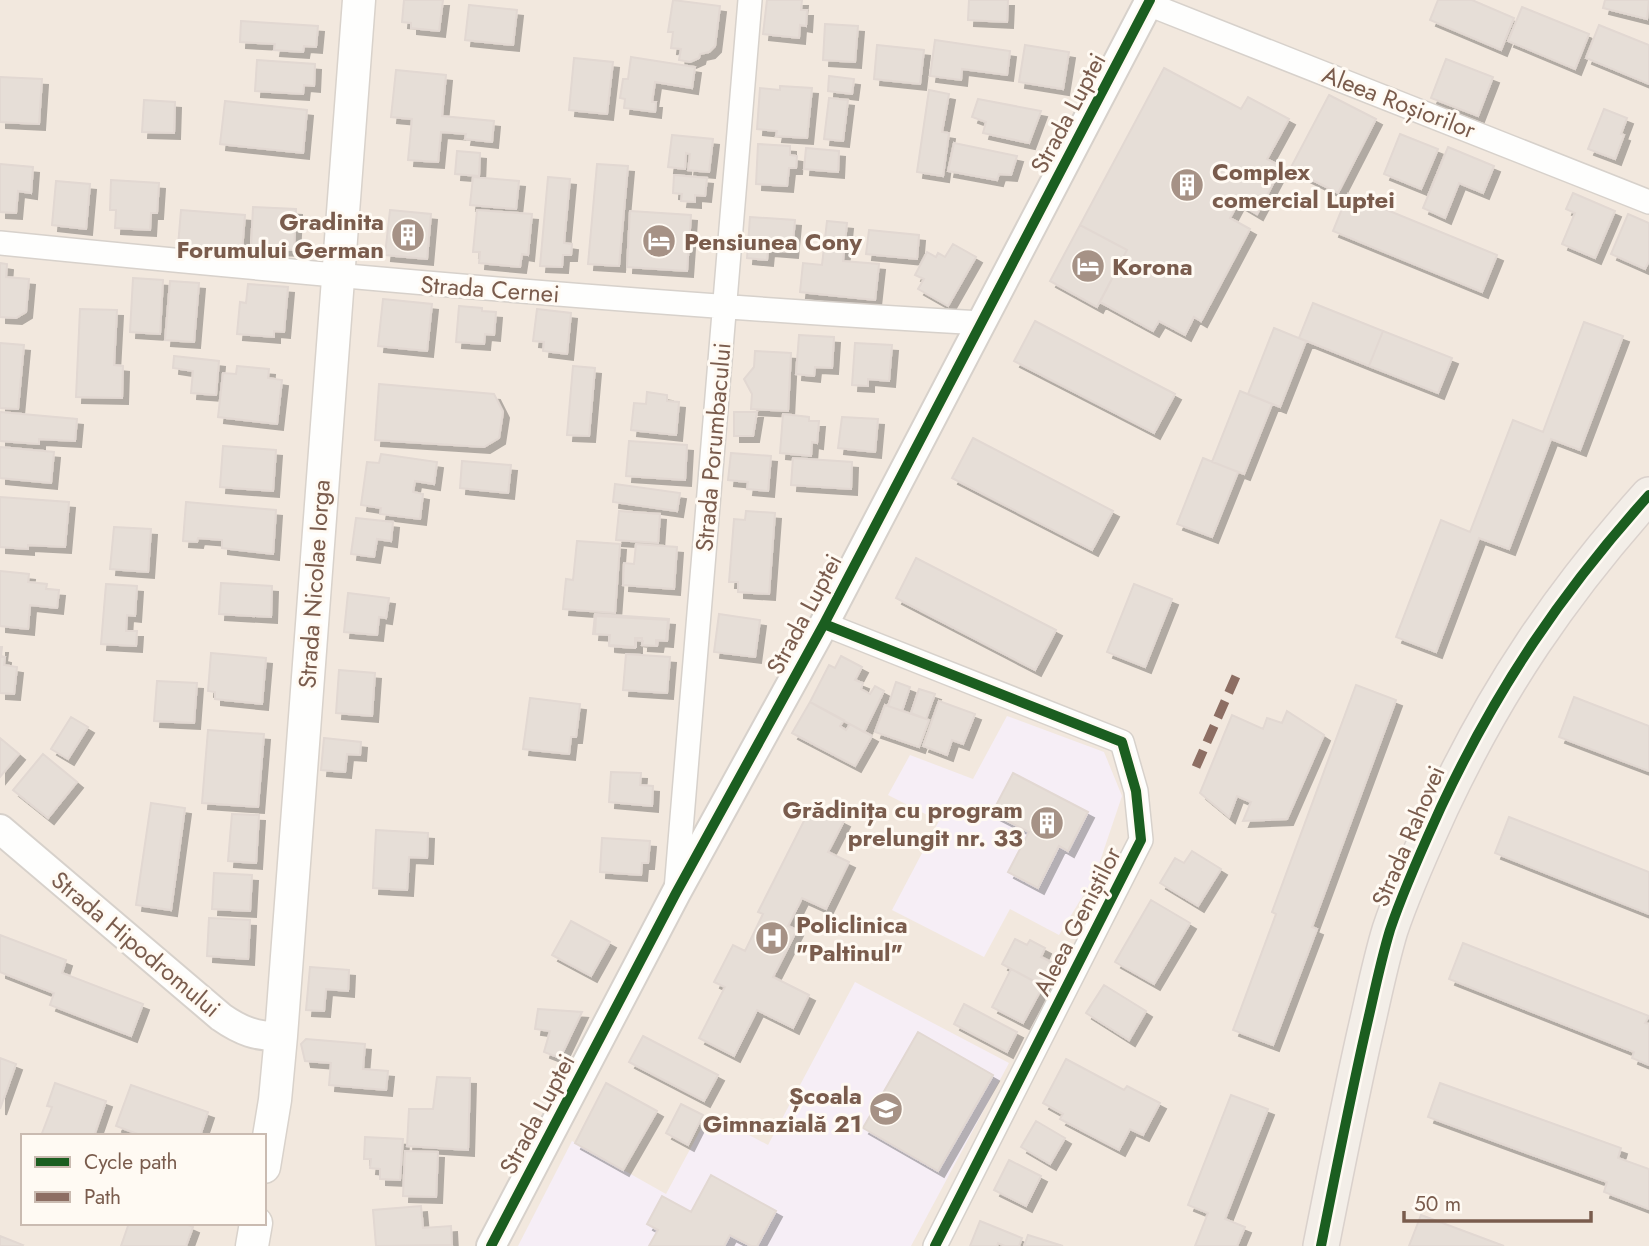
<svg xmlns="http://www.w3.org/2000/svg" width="1649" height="1246" font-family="Jost,sans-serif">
<defs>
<filter id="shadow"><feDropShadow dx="6" dy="6" stdDeviation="0" flood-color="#0004"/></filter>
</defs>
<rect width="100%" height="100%" fill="#f9f5f0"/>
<path fill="#f2e8de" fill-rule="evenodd" d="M0,0H1649V1246H0ZM23,1136H264V1223H23Z"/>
<path fill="#f6eef6" d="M1007,716L1104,752L1122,796L1095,876L1059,935L1010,909L984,957L892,910L939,821L888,795L910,755L973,779Z
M855,982L1009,1063L911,1246H518L572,1141L666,1194L709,1114L768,1145Z"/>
<path fill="#e6ded7" stroke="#e2d8d2" stroke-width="2" filter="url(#shadow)" d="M404,0H443L439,31L411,28V23L402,22Z
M673,0L720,6L715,46L709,52L700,54L699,58L690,62L679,60L681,49L671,48L673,32H668Z
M767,0H802L801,10H807L806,26L800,25L799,38L763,34Z
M969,0H1008L1007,22L968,20Z
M1438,0H1472L1514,18L1501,50L1430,20Z
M1605,0H1649L1647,19L1603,8Z
M469,5L517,10L513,45L465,40Z
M1522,7L1589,34L1575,69L1508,41Z
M241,21L318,26L316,47L304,46L303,52L274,50L275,44L240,42Z
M825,24L858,26L855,62L823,60Z
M1599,25L1649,45V84L1586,58Z
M935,40L1010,51L1007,75L962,69L961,80L930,76Z
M877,45L924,50L920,84L874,79Z
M1025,45L1069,52L1063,89L1019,82Z
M631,57L695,67L692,88L655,82L652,102H656L655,112L624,108L625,99L620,98L623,79H628Z
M574,58L613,62L607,114L569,110Z
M1446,59L1493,77L1478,116L1431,98Z
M257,60L315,64L314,86L304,85L303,94L255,91Z
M1164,68L1241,109L1248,97L1289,119L1267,159L1282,167L1257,214L1238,203L1230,218L1250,229L1201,321L1194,317L1185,335L1159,321L1153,331L1100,302L1127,250L1080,225Z
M396,70L446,75L442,116L494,121L492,142L465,139L466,134L441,132L438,162L408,160L412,119L391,117Z
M829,76L854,79L852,94L828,91Z
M0,77L42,79L39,124L0,122Z
M780,86L812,88L807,138L776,136L777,131L757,129L760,88L780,90Z
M929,90L949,94L942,132L949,133L943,176L917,172Z
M1329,95L1376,119L1338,193L1290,169Z
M829,98L848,100L843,141L824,139Z
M978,99L1041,111L1029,143L983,133L986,122L972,117Z
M144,100L175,102L174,133L142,132Z
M225,101L307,110L303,153L220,144Z
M1604,109L1627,118L1621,134L1624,135L1615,159L1588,149Z
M1400,134L1438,149L1421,189L1384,174Z
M672,135L713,139L709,172L688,170L690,154L686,153L685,169L668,167Z
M954,143L1017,156L1011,175L999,174L997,180L948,171Z
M758,144L790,146V155L797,156L796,168H789L787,186L756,184Z
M1448,147L1494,166L1483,193L1459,183L1445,218L1423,208Z
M806,148L839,151L838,172L804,169Z
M457,151L480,153L479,176L455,174Z
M0,164L33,167L31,193L18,191L16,213L0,212Z
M597,164L628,166L619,266L588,264Z
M674,175L707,178L705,196L695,195V202L681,201L682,194L673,193Z
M473,177L519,181L516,209L470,205Z
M548,177L570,179L564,243L572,244L571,255H563L562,267L540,266Z
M111,180L159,183L157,213H151L150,230L115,228L116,210H110Z
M56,181L90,184L86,229L52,225Z
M1573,193L1615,211L1595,258L1562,244L1575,213L1566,209Z
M1348,194L1497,255L1482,292L1333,231Z
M253,207L296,209L294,250L251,248Z
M181,210L245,215L242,251L178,246Z
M390,210L431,214L427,259L385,255Z
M477,210L532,214L528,255L522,254L520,267L479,263L480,252H473Z
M630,211L691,215L687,271L627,267Z
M1628,214L1649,223V261L1645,269L1611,254Z
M750,217L795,220L792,252L768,250L767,260L747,258Z
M827,221L847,223L843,261L879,264L875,300L800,292L803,263L822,265Z
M1080,225L1127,250L1097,307L1050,281Z
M869,230L919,235L917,259L866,254Z
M953,244L976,257L948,306L918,289L924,279L915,275L927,252L936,257L938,253L945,257Z
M0,263L7,264L6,277L29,279L26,312L16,318L0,317Z
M133,278L163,280L160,334L130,332Z
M170,281L199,283L194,342L165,340Z
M248,284L288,287L284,332L274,331V337L237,334L240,302L246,303Z
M383,299L432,304L427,351L378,346Z
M1313,303L1383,331L1369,366L1299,338Z
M459,306L482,308V311L496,312L494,335L485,334L484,344L456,342Z
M80,309L117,310L114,365L123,366L122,398L76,397Z
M537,309L571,313L567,354L543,351L544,342L533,341Z
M1035,321L1175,394L1154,433L1014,361Z
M1584,322L1623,336L1580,450L1551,439L1509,549L1479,538L1436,652L1396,637L1441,520L1470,532L1513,420L1543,432Z
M1274,328L1306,341L1280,407L1248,394Z
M1383,331L1452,358L1438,393L1369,366Z
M799,335L834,337L832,368L815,367L814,376L796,374Z
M0,343L24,345L18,409L0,408Z
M855,343L892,345L889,381L868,379V386L852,385Z
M755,351L791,353L788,411L751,409L752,394L744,379L754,367Z
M174,356L219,361L216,395L191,393L193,371L173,368Z
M237,366L269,369L268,378L282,380L277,424L218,417L223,373L236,374Z
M573,366L595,368L589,436L567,435Z
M379,384L494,394L503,412L499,438L484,447L375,440Z
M1240,391L1272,404L1244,474L1212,462Z
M647,392L667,395V401L679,402L676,435L631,430L634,403L646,404Z
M0,412L77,419L75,441L39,439V444L0,441Z
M734,412H757L753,436H734Z
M783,414L809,417V421H819L817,443L812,442L811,456L780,453Z
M842,417L878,419L875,452L838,448Z
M973,438L1113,511L1092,550L952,478Z
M629,441L687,445L685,480L626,476Z
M223,446L276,450L273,491L220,487Z
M0,447L54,452L51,483L0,478Z
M731,453L771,456L768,491L747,489L748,482L728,480Z
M381,454L437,462L434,484L415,481L413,492L423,494L420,519L380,514L381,508L361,505L367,462L379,463Z
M793,458L852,462L851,489L791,485Z
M1203,458L1238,472L1212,537L1177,524Z
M462,461L511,465L508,493L460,488Z
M615,484L680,493L677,511L613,502Z
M0,497L69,502L65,547L28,545V549L0,547Z
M186,502L276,510L273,554L222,548V540L198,538L197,542L183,541Z
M619,511L660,514L658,543L616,540Z
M746,511L775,513L769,594L738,592V582H729L734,519L745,520Z
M356,518L393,522L391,541L377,539L374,557L351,554Z
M114,527L151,529L148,572L110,569Z
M577,541L620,544L615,613L563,609L566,579L573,580Z
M636,544L677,547L674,589L623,585L624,563L634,564Z
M916,558L1056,630L1035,670L896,598Z
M0,571L29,574L28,582L47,584L46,589L59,590L57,608L30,605L28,629L0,626Z
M221,583L272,586L271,617L219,614Z
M106,584L137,586L135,616L127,615L126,631H137L136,646L101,644Z
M1134,584L1172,599L1145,667L1107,652Z
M348,593L389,598L386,618L379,617L377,635L344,632Z
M595,614L669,619L667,641L658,640L657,646L642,645L643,641L636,640V647L609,645L610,635L593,634Z
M719,614L760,620L755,657L714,652Z
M596,616L668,620L666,641L656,640V646L642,645V638H635V648L609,646V635L595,634Z
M0,647H2L1,656L5,657L4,665L17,667L14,694L0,693Z
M211,653L266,658L262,704L215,699V692L208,691Z
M626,654L670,657L667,693L623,690Z
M841,656L862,667L855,680L863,683L861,689L870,694L875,686L884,691L864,732L810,702L829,665L835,668Z
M339,670L375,673L372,716L336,713Z
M157,681L197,683L194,723L154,721Z
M896,682L910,687L902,711L888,706Z
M1356,685L1396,700L1312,927L1317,929L1273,1045L1233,1030L1276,914L1272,912Z
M919,689L935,694L926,719L911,713Z
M1574,697L1649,726V771L1559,737Z
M530,698L580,704L576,737H571L569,754L523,749Z
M939,701L975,714L963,744L952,740L947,755L923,746Z
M810,702L844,720L840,726L846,730L850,724L872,736L855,766L792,733Z
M885,705L929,720L919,747L875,732Z
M1287,711L1324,735L1287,819L1243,821L1251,802L1237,796L1229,817L1200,793L1232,715L1263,729L1267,718L1282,723Z
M71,717L88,727L68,759L51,749Z
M208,730L264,734L258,807L202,803Z
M0,738L19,754L0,777Z
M324,738L361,742L360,755L347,754L345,772L321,770Z
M43,754L77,782L48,818L13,790Z
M611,772L641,773L640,785L653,786L652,806L609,802Z
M1013,773L1088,812L1068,851L1059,846L1038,888L1008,872L1029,832L992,813Z
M151,803L185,808L171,910L136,905Z
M812,805L844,821L828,852L849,862L826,909L802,898L788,926L797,930L773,977L809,995L793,1028L757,1010L734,1056L699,1038L725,987L714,982L733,945L745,951L763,914L758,912Z
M232,814L259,815L256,863L228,861Z
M1509,817L1649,872V914L1495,853Z
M376,830L428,833L427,858L409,857L407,890L373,888Z
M602,838L650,841L648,863H642L641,875L600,872Z
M1192,851L1221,869L1198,906L1160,883L1175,858L1184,863Z
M214,873L252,875L250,911L212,909Z
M1151,900L1190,923L1154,984L1115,962Z
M209,918L250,920L248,959L207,956Z
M571,921L610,942L591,976L552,955Z
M0,935L66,960L62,973L143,1004L131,1036L50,1005L54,993L0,972Z
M1015,939L1027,945L1030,940L1045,948L1041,957L1055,964L1043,986L1002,964Z
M1463,943L1649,1016L1645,1023L1649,1024V1065L1632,1058L1634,1052L1449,979Z
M310,967L349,970L348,991L326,989L324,1011L306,1010Z
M1011,969L1043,986L1023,1023L992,1007Z
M1104,985L1146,1011L1129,1040L1086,1013Z
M964,1004L1017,1032L1007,1052L954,1024Z
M538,1009L582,1012L560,1058L544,1052L550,1031L535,1029Z
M918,1032L993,1075L938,1171L863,1128Z
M643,1036L718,1075L704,1101L629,1062Z
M306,1039L365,1044L363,1069L388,1071L386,1090L329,1085L331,1063L305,1061L301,1044Z
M0,1058L16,1064L0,1109Z
M1066,1059L1124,1090L1127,1086L1160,1103L1143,1135L1130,1129L1119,1150L1060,1119L1063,1114L1043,1103Z
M437,1077L470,1078L468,1150L407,1146L409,1109H433Z
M55,1083L106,1101L94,1136H41L52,1107L47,1106Z
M606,1083L657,1111L623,1170L575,1143Z
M1440,1083L1621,1148L1618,1158L1649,1169V1209L1604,1192L1607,1182L1428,1117Z
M131,1085L208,1112L200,1136H143L116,1126Z
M1231,1095L1268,1109L1225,1219L1245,1227L1237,1246H1195L1208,1213L1188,1205Z
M681,1104L703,1115L688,1145L666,1133Z
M1036,1121L1065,1138L1050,1164L1021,1147Z
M365,1137L403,1139L400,1180L380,1179V1169L370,1168L371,1159H364Z
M405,1151L438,1152L436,1197L403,1196Z
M1009,1160L1041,1176L1026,1206L994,1190Z
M711,1175L776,1211L757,1246H751L730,1235L724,1246H649L658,1230L647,1224L662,1196L691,1212Z
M421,1206L423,1228L451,1226L452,1245L376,1246L373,1210Z
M1421,1215L1504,1246H1409Z
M980,1221L1022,1238L1019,1246H1005L998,1243L997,1246H970Z
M129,1223H184L193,1227L186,1246H121Z
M1028,1235L1063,1246H1024Z
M0,1236L23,1245L22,1246H0Z"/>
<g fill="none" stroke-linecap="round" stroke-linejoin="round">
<g stroke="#d7d1cb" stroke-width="26">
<path id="minor" d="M1148,4L1649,202
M0,243C327,276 654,305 982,323
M824,624L1122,742L1136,791L1141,840L935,1246
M676,890L750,0"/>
</g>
<g stroke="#d7d1cb" stroke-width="32">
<path id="tertiary" d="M0,829L221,1017C241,1031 257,1037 281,1036
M491,1246L676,893L824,624L1150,0"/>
</g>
<g stroke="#d9d2cb" stroke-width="35">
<path id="secondary" d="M264,1167L275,1100L281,1036L359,0
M252,1246L256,1223"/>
</g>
<g stroke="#dad1cc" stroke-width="38">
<path id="primary" d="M1321,1246C1335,1175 1349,1104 1365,1033C1373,999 1380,963 1390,930C1404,888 1423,847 1441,807C1497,688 1561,593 1649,495"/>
</g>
<use href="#minor" stroke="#fefefd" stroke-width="23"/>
<use href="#tertiary" stroke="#fefefd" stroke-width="28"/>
<use href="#secondary" stroke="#fefefd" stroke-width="32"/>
<use href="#primary" stroke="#f3eee8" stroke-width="35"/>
<path stroke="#8d6e63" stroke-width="9" stroke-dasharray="18 9" stroke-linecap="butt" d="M1196,767L1237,674"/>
<g stroke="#fffaf3" stroke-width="15">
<path id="cycleway" d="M824,624L1122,742L1136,791L1141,840L935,1246
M491,1246L676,893L824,624L1150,0
M1321,1246C1335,1175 1349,1104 1365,1033C1373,999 1380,963 1390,930C1404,888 1423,847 1441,807C1497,688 1561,593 1649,495"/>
</g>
<use href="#cycleway" stroke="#1b5e20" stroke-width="10"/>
</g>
<defs>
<g id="building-disc" transform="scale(1.75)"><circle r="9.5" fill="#a69286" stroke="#fffaf3"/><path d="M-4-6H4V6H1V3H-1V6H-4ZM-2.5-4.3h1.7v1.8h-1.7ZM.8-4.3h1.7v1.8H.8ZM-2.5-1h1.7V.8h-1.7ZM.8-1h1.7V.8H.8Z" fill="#fff"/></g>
<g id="hotel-disc" transform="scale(1.75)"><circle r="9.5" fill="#a69286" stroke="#fffaf3"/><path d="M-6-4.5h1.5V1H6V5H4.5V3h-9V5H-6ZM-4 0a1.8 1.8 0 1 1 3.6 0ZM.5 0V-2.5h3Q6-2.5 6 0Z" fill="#fff"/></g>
<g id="hospital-disc" transform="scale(1.75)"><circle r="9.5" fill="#a69286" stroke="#fffaf3"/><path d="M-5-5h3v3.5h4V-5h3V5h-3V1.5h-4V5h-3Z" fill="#fff"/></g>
<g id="school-disc" transform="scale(1.75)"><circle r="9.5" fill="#a69286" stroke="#fffaf3"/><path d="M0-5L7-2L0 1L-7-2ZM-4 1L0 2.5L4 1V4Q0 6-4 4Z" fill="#fff"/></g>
</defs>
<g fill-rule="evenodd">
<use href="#building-disc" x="1187" y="185"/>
<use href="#building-disc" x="408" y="235"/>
<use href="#hotel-disc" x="659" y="241"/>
<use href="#hotel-disc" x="1088" y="266"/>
<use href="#building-disc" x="1047" y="823"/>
<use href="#hospital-disc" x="772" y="938"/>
<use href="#school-disc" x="886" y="1109"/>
</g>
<g text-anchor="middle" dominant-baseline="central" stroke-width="6" stroke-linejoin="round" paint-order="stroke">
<g font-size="24" fill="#7a5c4d" stroke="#fffaf3">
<text transform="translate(1399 102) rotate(21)">Aleea Roșiorilor</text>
<text transform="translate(1068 113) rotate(-62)">Strada Luptei</text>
<text transform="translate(490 289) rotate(4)">Strada Cernei</text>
<text transform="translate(713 447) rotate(-85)">Strada Porumbacului</text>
<text transform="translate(314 584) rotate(-86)">Strada Nicolae Iorga</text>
<text transform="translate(804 614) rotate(-62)">Strada Luptei</text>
<text transform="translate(1408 836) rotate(-67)">Strada Rahovei</text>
<text transform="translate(1077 921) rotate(-63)">Aleea Geniștilor</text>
<text transform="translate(136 944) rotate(40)">Strada Hipodromului</text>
<text transform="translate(537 1114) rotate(-62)">Strada Luptei</text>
</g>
<g font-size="24" font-weight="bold" fill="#7a5c4d" stroke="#fffaf3" text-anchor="start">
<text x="1212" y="171">Complex<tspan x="1212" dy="28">comercial Luptei</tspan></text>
<text x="384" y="221" text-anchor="end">Gradinita<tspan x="384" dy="28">Forumului German</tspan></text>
<text x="684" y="241">Pensiunea Cony</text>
<text x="1112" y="266">Korona</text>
<text x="1023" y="809" text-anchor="end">Grădinița cu program<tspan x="1023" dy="28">prelungit nr. 33</tspan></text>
<text x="796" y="924">Policlinica<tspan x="796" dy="28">"Paltinul"</tspan></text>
<text x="862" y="1095" text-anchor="end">Școala<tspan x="862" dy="28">Gimnazială 21</tspan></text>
</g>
</g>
<rect x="21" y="1134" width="245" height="91" fill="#fffaf3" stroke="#cabbb1" stroke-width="2"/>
<rect x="35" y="1157" width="35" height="10" fill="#1b5e20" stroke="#cabbb1" stroke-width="2"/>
<text x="84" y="1169" font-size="21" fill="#7a5c4d">Cycle path</text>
<rect x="35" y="1192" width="35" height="10" fill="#8d6e63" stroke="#cabbb1" stroke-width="2"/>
<text x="84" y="1204" font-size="21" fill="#7a5c4d">Path</text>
<path d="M1404 1211v10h187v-10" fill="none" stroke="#7a5c4d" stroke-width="3.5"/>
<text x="1414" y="1211" font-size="21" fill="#7a5c4d" stroke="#fffaf3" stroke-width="5" paint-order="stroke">50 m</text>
</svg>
